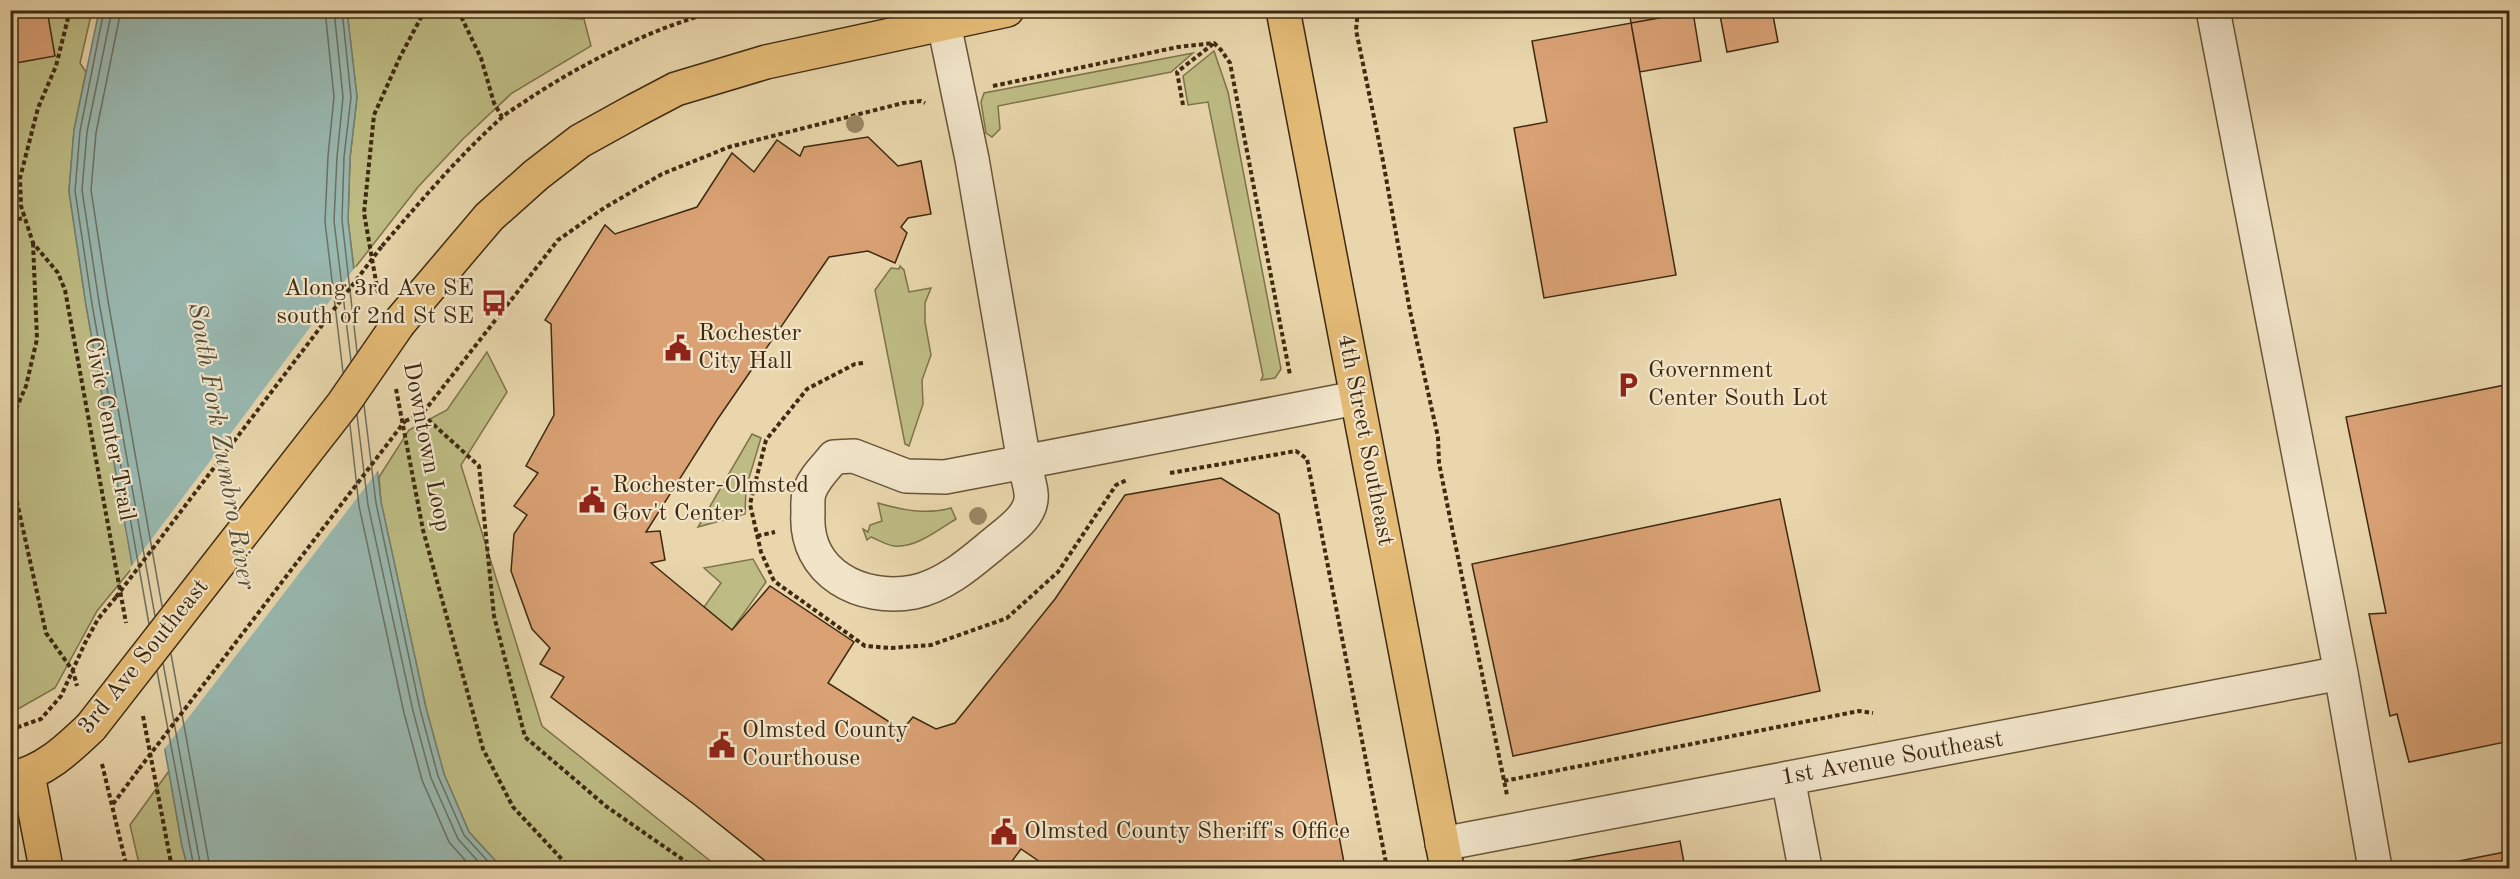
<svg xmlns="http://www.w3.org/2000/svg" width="2520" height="879" font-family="'Old Standard TT',serif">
<rect width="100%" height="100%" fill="#e9d6ac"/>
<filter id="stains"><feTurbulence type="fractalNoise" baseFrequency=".00333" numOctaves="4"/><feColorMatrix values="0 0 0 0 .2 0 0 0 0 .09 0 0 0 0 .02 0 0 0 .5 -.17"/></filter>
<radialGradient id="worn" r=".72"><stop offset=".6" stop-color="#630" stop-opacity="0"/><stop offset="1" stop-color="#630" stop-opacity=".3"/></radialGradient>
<path fill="#bebc84" stroke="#7e734a" stroke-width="1.5" d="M47,11H92L80,63L86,72L74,130L69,191L86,305L133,567L97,611L55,688L11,713V64Z
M347,11H555L557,18L584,19L591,46L512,93L463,139L418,187L354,269L348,220L350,158L357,97Z
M1214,51L1228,92L1281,369L1275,378L1261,380L1263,376L1208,102L1188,105L1183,76Z
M1193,53L1171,72L998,106L1000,129L992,137L986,133L981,102L984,93Z
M900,266L904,270L909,292L931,288L925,303V322L931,355L922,380L923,404L909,446L905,444L875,290L891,268L899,269Z
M487,352L507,392L461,465L542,726L719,868H502L469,832L444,774L426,708L381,502L379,477L409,430L447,410Z
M752,434L761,438L746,488L745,514L698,527Z
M878,503C902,510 926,515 951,508L956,519C938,530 916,548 894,546C887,545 878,540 871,537L867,540L863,529L868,532L870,525L882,521Z
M753,559L766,582L732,630L704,607L721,583L704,568Z
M169,771L182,846L188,868H140L130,825Z"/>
<path fill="#99b8b0" stroke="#757f70" stroke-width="1.5" d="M99,11H347L357,97L350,158L348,220L381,502L426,708L444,774L469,832L502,868H188L182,846L86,305L69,191L74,130Z"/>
<path fill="#e9d6ac" d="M356,266L380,468L162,752L130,568Z"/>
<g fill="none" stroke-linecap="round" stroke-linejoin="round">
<path stroke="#6c7160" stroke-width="1.5" d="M104,10L80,131L75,191L92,304L149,624
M112,10L87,132L82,190L99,302L155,616
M121,10L96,133L91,190L108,301L162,606
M325,10L334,97L328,156L325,222L343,372
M334,10L343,97L337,157L334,221L351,361
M342,10L351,97L344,157L342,220L357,352
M364,405L376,503L420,709L438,776L464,835L494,868
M357,415L368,505L413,711L431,778L458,839L484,868
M350,425L359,506L404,713L422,780L449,842L472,868
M171,654L210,868
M163,663L201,868
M157,671L194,868"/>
</g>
<path fill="#d9a174" stroke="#3e2a11" stroke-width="1.5" d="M10,10H47L55,56L10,64Z
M1629,10H1693V12L1631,23Z
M1719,10H1772L1778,42L1727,52Z
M1693,12L1701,61L1640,72L1631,23Z
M1631,23L1676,275L1544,298L1514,128L1547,122L1532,41Z
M868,137L898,166L921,161L931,214L908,218L901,227L907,233L895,263L868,251L829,257L717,420L646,532L660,531L665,560L651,563L732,630L770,586L854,642L828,683L902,730L913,717L936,729L955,723L1055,599L1125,495L1221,478L1279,514L1345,868H1049L1021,849L1007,868H774L695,805L551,697L564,677L540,664L550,648L532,629L511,571L514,534L527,515L514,506L538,473L526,466L554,415L551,324L545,320L605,225L615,234L697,207L732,153L754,172L777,140L800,156L804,147Z
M2510,384V741L2409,762L2397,714L2390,716L2369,614L2386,613L2346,417Z
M1780,499L1820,691L1513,756L1472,564Z
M1680,841L1685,868H1530Z
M2510,851V868H2424Z"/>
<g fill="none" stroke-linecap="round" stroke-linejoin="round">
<g stroke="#695538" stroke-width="36">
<path id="minor" d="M2213,10L2341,673L2375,868
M944,24L972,159L1024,462C1026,472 1030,483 1031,493C1034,516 1007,532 992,545C969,564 944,586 914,592C861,602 804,573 808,513C808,506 807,497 810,490C815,477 825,468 834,457L854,456L906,476L945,477L1024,462L1356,398
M1788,778L1805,868
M1442,844L2341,673"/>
</g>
<g stroke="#3e2a11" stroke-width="36">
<path id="major" d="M1283,10L1447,868
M399,323L489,217L536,175L580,141L636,110L676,89L766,62L1007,10
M28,775L46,868
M10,779C44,772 67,750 91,727"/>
</g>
<path stroke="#3e2a11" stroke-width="4" stroke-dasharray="4.5 3" stroke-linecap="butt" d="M70,10L56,66L38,108L20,178L21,206L33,243L58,273L65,290L126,623
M458,10L481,58L494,103L502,117
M1358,10L1356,30L1383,161L1410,311L1438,437L1439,463L1453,533L1507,795
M993,86L1178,47L1214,43L1221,50L1230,63L1290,375
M1183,105L1177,72L1213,44
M10,220L25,218
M33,243L37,339L26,386L13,416L11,475L46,633L73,671L77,686
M382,246C420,202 457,158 500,119C509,111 520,105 530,98C583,63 661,23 724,10
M378,293L364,213L374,115L400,57L425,10
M863,363L855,364L807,389L766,440L750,504L761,552L774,581L865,646L891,648L931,645L1007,618L1058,572L1116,485L1127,480
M396,389L423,530L483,749L513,807L570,868
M405,421L422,414
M1170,473L1296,451L1307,459L1387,868
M757,536L775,532
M143,716L172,868
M10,730L41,719L61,696L85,643L98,619L116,597
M102,764L127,868
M1504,781L1859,711L1873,713
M113,804L139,769
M695,868L607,807L525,737L494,616L479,466L422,414L558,240L604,208L662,174L729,147L903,103L921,101L925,103"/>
<use href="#minor" stroke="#f1e4c9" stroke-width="33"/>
<use href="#major" stroke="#e4bb76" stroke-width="33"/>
<g stroke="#3e2a11" stroke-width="36" stroke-linecap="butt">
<path id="major-bridge" d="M91,727L343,404L399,323"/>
</g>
<path stroke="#3e2a11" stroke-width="4" stroke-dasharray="4.5 3" stroke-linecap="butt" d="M116,597L382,246
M139,769L405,421"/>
<use href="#major-bridge" stroke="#e4bb76" stroke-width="33"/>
</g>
<g fill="#998763">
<circle cx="855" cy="124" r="9"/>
<circle cx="978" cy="516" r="9"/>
</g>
<defs>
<g id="bus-bare" transform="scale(2.07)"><path d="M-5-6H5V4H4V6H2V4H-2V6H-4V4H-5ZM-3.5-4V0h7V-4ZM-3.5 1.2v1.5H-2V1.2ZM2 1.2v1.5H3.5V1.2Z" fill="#8f2418" stroke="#f1e4c9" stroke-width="2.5" paint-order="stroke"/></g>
<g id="civic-bare" transform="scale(2.07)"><path d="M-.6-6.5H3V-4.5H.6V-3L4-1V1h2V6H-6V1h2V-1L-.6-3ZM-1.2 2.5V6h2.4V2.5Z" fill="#8f2418" stroke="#f1e4c9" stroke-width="2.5" paint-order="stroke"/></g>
<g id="parking-bare" transform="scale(2.07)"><path d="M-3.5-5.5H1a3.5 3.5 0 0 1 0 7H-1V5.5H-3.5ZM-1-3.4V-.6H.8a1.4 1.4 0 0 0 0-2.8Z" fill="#8f2418" stroke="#f1e4c9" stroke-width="2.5" paint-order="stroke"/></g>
</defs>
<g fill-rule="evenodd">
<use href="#bus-bare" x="494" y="303"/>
<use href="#civic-bare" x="678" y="348"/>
<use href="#parking-bare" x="1628" y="385"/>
<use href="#civic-bare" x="592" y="500"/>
<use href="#civic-bare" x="722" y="745"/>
<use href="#civic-bare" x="1004" y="832"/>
</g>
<g text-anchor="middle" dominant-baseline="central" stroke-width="4.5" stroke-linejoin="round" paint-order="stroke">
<g font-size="24" fill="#3e2a11" stroke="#f1e4c9" text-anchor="start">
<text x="474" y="289" text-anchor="end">Along 3rd Ave SE<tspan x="474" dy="28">south of 2nd St SE</tspan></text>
<text x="698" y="334">Rochester<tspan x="698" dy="28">City Hall</tspan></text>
<text x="1648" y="371">Government<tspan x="1648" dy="28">Center South Lot</tspan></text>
<text x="612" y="486">Rochester-Olmsted<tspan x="612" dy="28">Gov't Center</tspan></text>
<text x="742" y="731">Olmsted County<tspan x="742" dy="28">Courthouse</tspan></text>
<text x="1024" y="832">Olmsted County Sheriff's Office</text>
</g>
<g font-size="24" fill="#3e2a11" stroke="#f1e4c9">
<text transform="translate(109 429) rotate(79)">Civic Center Trail</text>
<text transform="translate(1365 440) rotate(79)">4th Street Southeast</text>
<text transform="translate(426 447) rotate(79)">Downtown Loop</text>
<text transform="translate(144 657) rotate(-51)">3rd Ave Southeast</text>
<text transform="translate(1892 759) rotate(-10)">1st Avenue Southeast</text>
</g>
<g font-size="26" font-style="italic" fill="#554e39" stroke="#f1e4c9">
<text transform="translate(221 446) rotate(80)">South Fork Zumbro River</text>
</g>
</g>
<rect width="2520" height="879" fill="none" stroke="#e9d6ac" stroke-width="36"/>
<rect x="12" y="12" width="2496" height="855" fill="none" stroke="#3e2a11" stroke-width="3"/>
<rect x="18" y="18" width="2484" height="843" fill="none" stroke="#3e2a11" stroke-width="1.5"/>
<rect width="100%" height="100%" filter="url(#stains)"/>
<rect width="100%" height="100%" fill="url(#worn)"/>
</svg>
